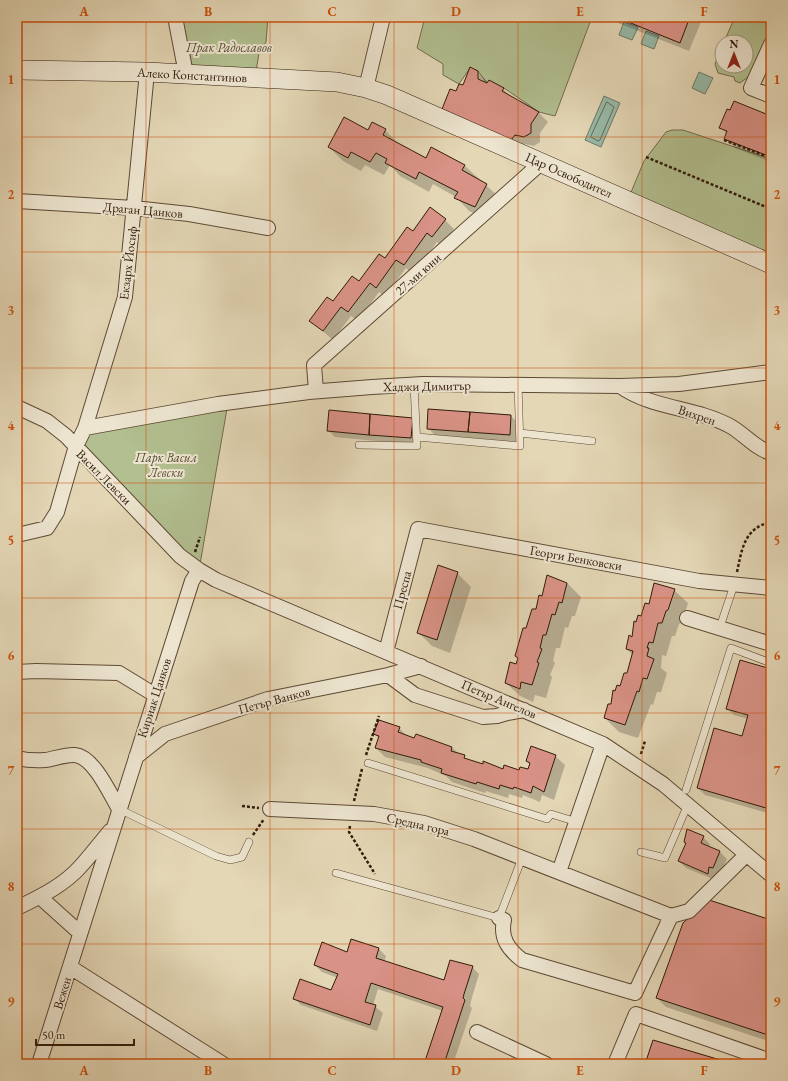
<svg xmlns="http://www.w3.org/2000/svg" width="788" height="1081" font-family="'EB Garamond',serif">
<rect width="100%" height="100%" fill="#e4d7b6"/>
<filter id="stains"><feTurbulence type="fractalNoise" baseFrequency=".005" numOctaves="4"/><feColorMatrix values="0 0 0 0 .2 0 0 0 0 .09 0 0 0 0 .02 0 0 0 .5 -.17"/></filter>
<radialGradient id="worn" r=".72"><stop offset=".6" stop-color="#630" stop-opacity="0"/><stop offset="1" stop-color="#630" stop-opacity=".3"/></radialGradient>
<path fill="#b2bf90" stroke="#726c4c" d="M175,17H268L266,42L259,53L255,78L186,74Z
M425,17H592L555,116L539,112L504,88L487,83L478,71L470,68L459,84L443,75V64L417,48Z
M735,17H771V29L748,77L740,83L735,81L734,77L718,73L715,64L722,46V66H746V42H724Z
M672,130H683L771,159V260L627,202L644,161L666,132Z
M228,403L199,570L76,446L85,428Z"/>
<path fill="#97baa8" stroke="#6e7a68" d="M624,22L638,27L632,40L619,35Z
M646,31L659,36L654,49L641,44Z
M699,72L713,78L705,94L692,88Z
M604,96L620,103L601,147L585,140Z"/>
<path fill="#0003" d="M613,17H703L689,51L618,23Z
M477,72L487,81V87L503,89L512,98L539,113L548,122L540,133V142L534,146L525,144L520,148L457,93Z
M771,117V162L735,148L725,138L727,134L720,127Z
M385,130L399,144L426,159L464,165L500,198L489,220L469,211L456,197L433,184L429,192L400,176L390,165L384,175L365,165L361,171L343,161L329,147L368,131Z
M445,220L454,229L442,246L437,242L413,274L406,268L385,296L379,292L358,321L351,316L333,340L311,321L359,283L413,232Z
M511,416L518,423L516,442L435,435L428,428Z
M412,419L417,445L335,437L328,430Z
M457,573L471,587L450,653L432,646L418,632Z
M567,583L581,597L575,616H572L568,628L565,627L560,648H556L553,661L555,663L550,675L552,677L546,698L535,695L533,702L520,696L506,683L517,666L527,629L543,598Z
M674,590L688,603L682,623L679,624L675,636H672L666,656L662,655L661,668L667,673L661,692H657L653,705L651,704L638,738L619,732L605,718L616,693L628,674L633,656L627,649L635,631L633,629L635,622L636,623L641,617L649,605Z
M771,670V814L705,795L698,788L743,738L748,719L734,715L727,708Z
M399,728L407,736L452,748L469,761L504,770L529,771L531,765L527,761L555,756L565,765L554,800L542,795L540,802L523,795L522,798L509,794L508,798L486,791L485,793L452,782L446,776L428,768L385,757L376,748L379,739L375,734Z
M703,837L710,844L709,847L720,852L727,859L720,874H716L715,880L686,868L679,861L687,844L685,842Z
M771,921V1042L666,1007L657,998Z
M351,940L379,949L386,956L384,962L444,981L472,967L479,974L471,1001L470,1006L472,1008L453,1064H425L443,1011L378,989L373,1005L383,1013L377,1031L301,1005L294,998L332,991L338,978L322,972L315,965L347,953Z"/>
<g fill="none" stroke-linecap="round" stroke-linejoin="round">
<path stroke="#646a58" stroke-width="1" d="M607,102L614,107L600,140L598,141L591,137Z"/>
</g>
<path fill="#d99286" stroke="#311a09" d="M616,17H690L680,43Z
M470,67L478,71V79L487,83L489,80L504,88L502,91L539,112L531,124V133L524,137L515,135L511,140L442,109L450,89L456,91L459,84L463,85Z
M734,101L771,116V157L724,139L727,131L719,128L727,109L730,110Z
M344,117L368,130L372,122L386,129L383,135L426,158L431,147L465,165L462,170L487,184L475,207L454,198L458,192L419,172L416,179L385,163L387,159L376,153L370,162L351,152L348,158L328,147Z
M430,207L446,219L432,237L427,233L404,265L396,260L376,288L370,283L348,312L341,307L323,331L309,321L327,297L333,301L352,276L359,281L379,254L385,258L407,227L413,231Z
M428,409L470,412L468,432L427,429Z
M329,410L370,414L369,435L327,431Z
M470,412L511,415L510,435L468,432Z
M370,414L413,418L411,438L369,435Z
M438,565L458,572L437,640L417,633Z
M547,575L567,583L562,603L559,602L555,615L552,614L546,635H543L540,648L542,649L537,662L539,663L532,685L521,682L520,689L505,683L510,662L516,664L518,658L515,656L523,628H526L532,609H536L539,595L542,596Z
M654,583L675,589L668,610L666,611L662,623H658L653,643L649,642L647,648H649L647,656L654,659L647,679L643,678L639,692L637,691L625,725L604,718L608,704H611L613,690L615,691L617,685L620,686L624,673H627L633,651L626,649L629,635L632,637L634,621L636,622L638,615L641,616L645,603L649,604Z
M740,660L771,669V789L766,808L697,788L714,728L742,736L748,715L726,709Z
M379,720L400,727L398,732L414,738L416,734L452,747L451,751L465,755L464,758L483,764V761L503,769L504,765L519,770L520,767L528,769L530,763L526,761L531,746L556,755L544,792L533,786L531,793L514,787L513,789L500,785L499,789L477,782L476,784L441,773L442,769L421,762V760L375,748L379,736L373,734Z
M687,829L704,836L701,843L720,851L713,868L709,867L708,874L678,861L686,843L684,842Z
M709,900L771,920V1026L768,1035L656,998L683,923Z
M351,939L379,948L376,958L444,980L450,960L473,966L464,994L463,998L465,1000L444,1064H424L443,1007L371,983L365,1002L376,1005L370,1025L293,999L300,979L331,990L338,974L314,965L322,942L347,952Z
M653,1040L734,1064H645Z"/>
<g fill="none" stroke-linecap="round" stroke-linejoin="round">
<g stroke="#5e4934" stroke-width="8">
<path id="lane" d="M520,433L592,441
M417,437L520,446L518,385
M359,445L417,446L414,385
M720,627L734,585
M368,763L547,819L551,814L577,822
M686,790L731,648L771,663
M119,809L216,856L230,860L242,857L249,842
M641,852L665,858L688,804
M336,873L499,918L522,858"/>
</g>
<g stroke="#5e4934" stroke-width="16">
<path id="street" d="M175,17L186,74
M771,44L751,88L771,96
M366,88L383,17
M17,201L134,208L189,214L268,228
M620,386C652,409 695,407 730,426C743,433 756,449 771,453
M316,391L314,365L541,163
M17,407L47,421L66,436L180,556L199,570L216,580L603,744L663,784L771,875
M85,428L218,404L309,392L372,387L423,384L620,386L679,384L771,372
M17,535L47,528L57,512L76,446L85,428L125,297L147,72
M687,618L771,644
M386,652L418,529L699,581L771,588
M17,672L36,671L119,673L155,695
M388,675L415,695L483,717L497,716L507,713L524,710
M136,757L165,734L268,699L388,675L421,666
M17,758C26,760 35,761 45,760C54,759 66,754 75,755C94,757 110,794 119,809
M270,809L374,814L424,823L474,839L671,916L689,911L746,855
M559,872L603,744
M40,897L80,933
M17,908C39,897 63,886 80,867C90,856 100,843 110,831
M499,918L504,920C500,938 508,949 522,960L635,993L671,916
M70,967L223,1064
M477,1032L546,1064
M39,1064L192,581L199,570
M615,1064L636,1014L771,1061"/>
</g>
<g stroke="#311a09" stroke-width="20">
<path id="secondary" d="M17,70L147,72L337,82L366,88L387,95L771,264"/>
</g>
<path stroke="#311a09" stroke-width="2.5" stroke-dasharray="3 2" stroke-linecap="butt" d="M724,140L771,158
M646,157L771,209
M195,552L200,537
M737,572C742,549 744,528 771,522
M641,754L645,741
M366,755L379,716
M354,801L362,769
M242,806L259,808
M350,826L349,832L375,874
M253,835L264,819"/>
<use href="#lane" stroke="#ede5d0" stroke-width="7"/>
<use href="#street" stroke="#ede5d0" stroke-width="14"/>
<use href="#secondary" stroke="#ede5d0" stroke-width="19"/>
</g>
<path fill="none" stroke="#cd500c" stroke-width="1" stroke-opacity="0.55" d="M146,17V1064M270,17V1064M394,17V1064M518,17V1064M642,17V1064M17,137H771M17,252H771M17,368H771M17,483H771M17,598H771M17,713H771M17,829H771M17,944H771"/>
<g text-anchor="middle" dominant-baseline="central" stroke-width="4" stroke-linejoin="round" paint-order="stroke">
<g font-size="13" font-style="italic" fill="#584c32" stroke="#ede5d0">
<text x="229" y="47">Прак Радославов</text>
<text x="166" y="457">Парк Васил<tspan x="166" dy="15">Левски</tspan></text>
</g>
<g font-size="13" fill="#311a09" stroke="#ede5d0">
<text transform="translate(192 75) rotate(3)">Алеко Константинов</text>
<text transform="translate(569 175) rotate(24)">Цар Освободител</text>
<text transform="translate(143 210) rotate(5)">Драган Цанков</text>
<text transform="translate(128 263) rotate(-83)">Екзарх Йосиф</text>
<text transform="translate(418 274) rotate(-41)">27-ми юни</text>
<text transform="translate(427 386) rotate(-1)">Хаджи Димитър</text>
<text transform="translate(697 415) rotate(18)">Вихрен</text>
<text transform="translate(104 477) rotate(45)">Васил Левски</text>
<text transform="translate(576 558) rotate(10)">Георги Бенковски</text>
<text transform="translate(402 590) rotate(-75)">Преспа</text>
<text transform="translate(154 698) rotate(-72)">Кириак Цанков</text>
<text transform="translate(499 699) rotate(23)">Петър Ангелов</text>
<text transform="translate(274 700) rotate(-15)">Петър Ванков</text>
<text transform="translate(418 824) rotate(13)">Средна гора</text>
<text transform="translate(62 993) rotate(-73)">Вежен</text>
</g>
</g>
<rect width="788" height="1081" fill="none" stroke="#e4d7b6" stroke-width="44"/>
<g transform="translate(734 54)"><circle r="19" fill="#ede5d0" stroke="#a29480"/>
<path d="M0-3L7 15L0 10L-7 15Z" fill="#8f2418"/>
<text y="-6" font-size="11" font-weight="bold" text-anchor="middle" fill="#311a09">N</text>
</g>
<path d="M36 1039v6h98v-6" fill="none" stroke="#311a09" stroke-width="2"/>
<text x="42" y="1039" font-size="12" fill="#311a09" stroke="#ede5d0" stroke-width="3" paint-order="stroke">50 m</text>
<rect x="22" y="22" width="744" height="1037" fill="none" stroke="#cd500c" stroke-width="1.5"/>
<g font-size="13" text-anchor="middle" font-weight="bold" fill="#cd500c">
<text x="84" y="16">A</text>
<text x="208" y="16">B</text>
<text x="332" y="16">C</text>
<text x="456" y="16">D</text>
<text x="580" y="16">E</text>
<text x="704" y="16">F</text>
<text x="11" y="84">1</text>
<text x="777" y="84">1</text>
<text x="11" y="199">2</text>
<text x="777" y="199">2</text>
<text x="11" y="315">3</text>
<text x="777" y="315">3</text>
<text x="11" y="430">4</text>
<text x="777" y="430">4</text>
<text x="11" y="545">5</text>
<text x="777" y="545">5</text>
<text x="11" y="660">6</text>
<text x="777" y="660">6</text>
<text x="11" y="775">7</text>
<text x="777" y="775">7</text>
<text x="11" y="891">8</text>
<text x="777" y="891">8</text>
<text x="11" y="1006">9</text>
<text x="777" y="1006">9</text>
<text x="84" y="1075">A</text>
<text x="208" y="1075">B</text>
<text x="332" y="1075">C</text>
<text x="456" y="1075">D</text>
<text x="580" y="1075">E</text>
<text x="704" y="1075">F</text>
</g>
<rect width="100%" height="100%" filter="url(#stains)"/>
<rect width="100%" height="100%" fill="url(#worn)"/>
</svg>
